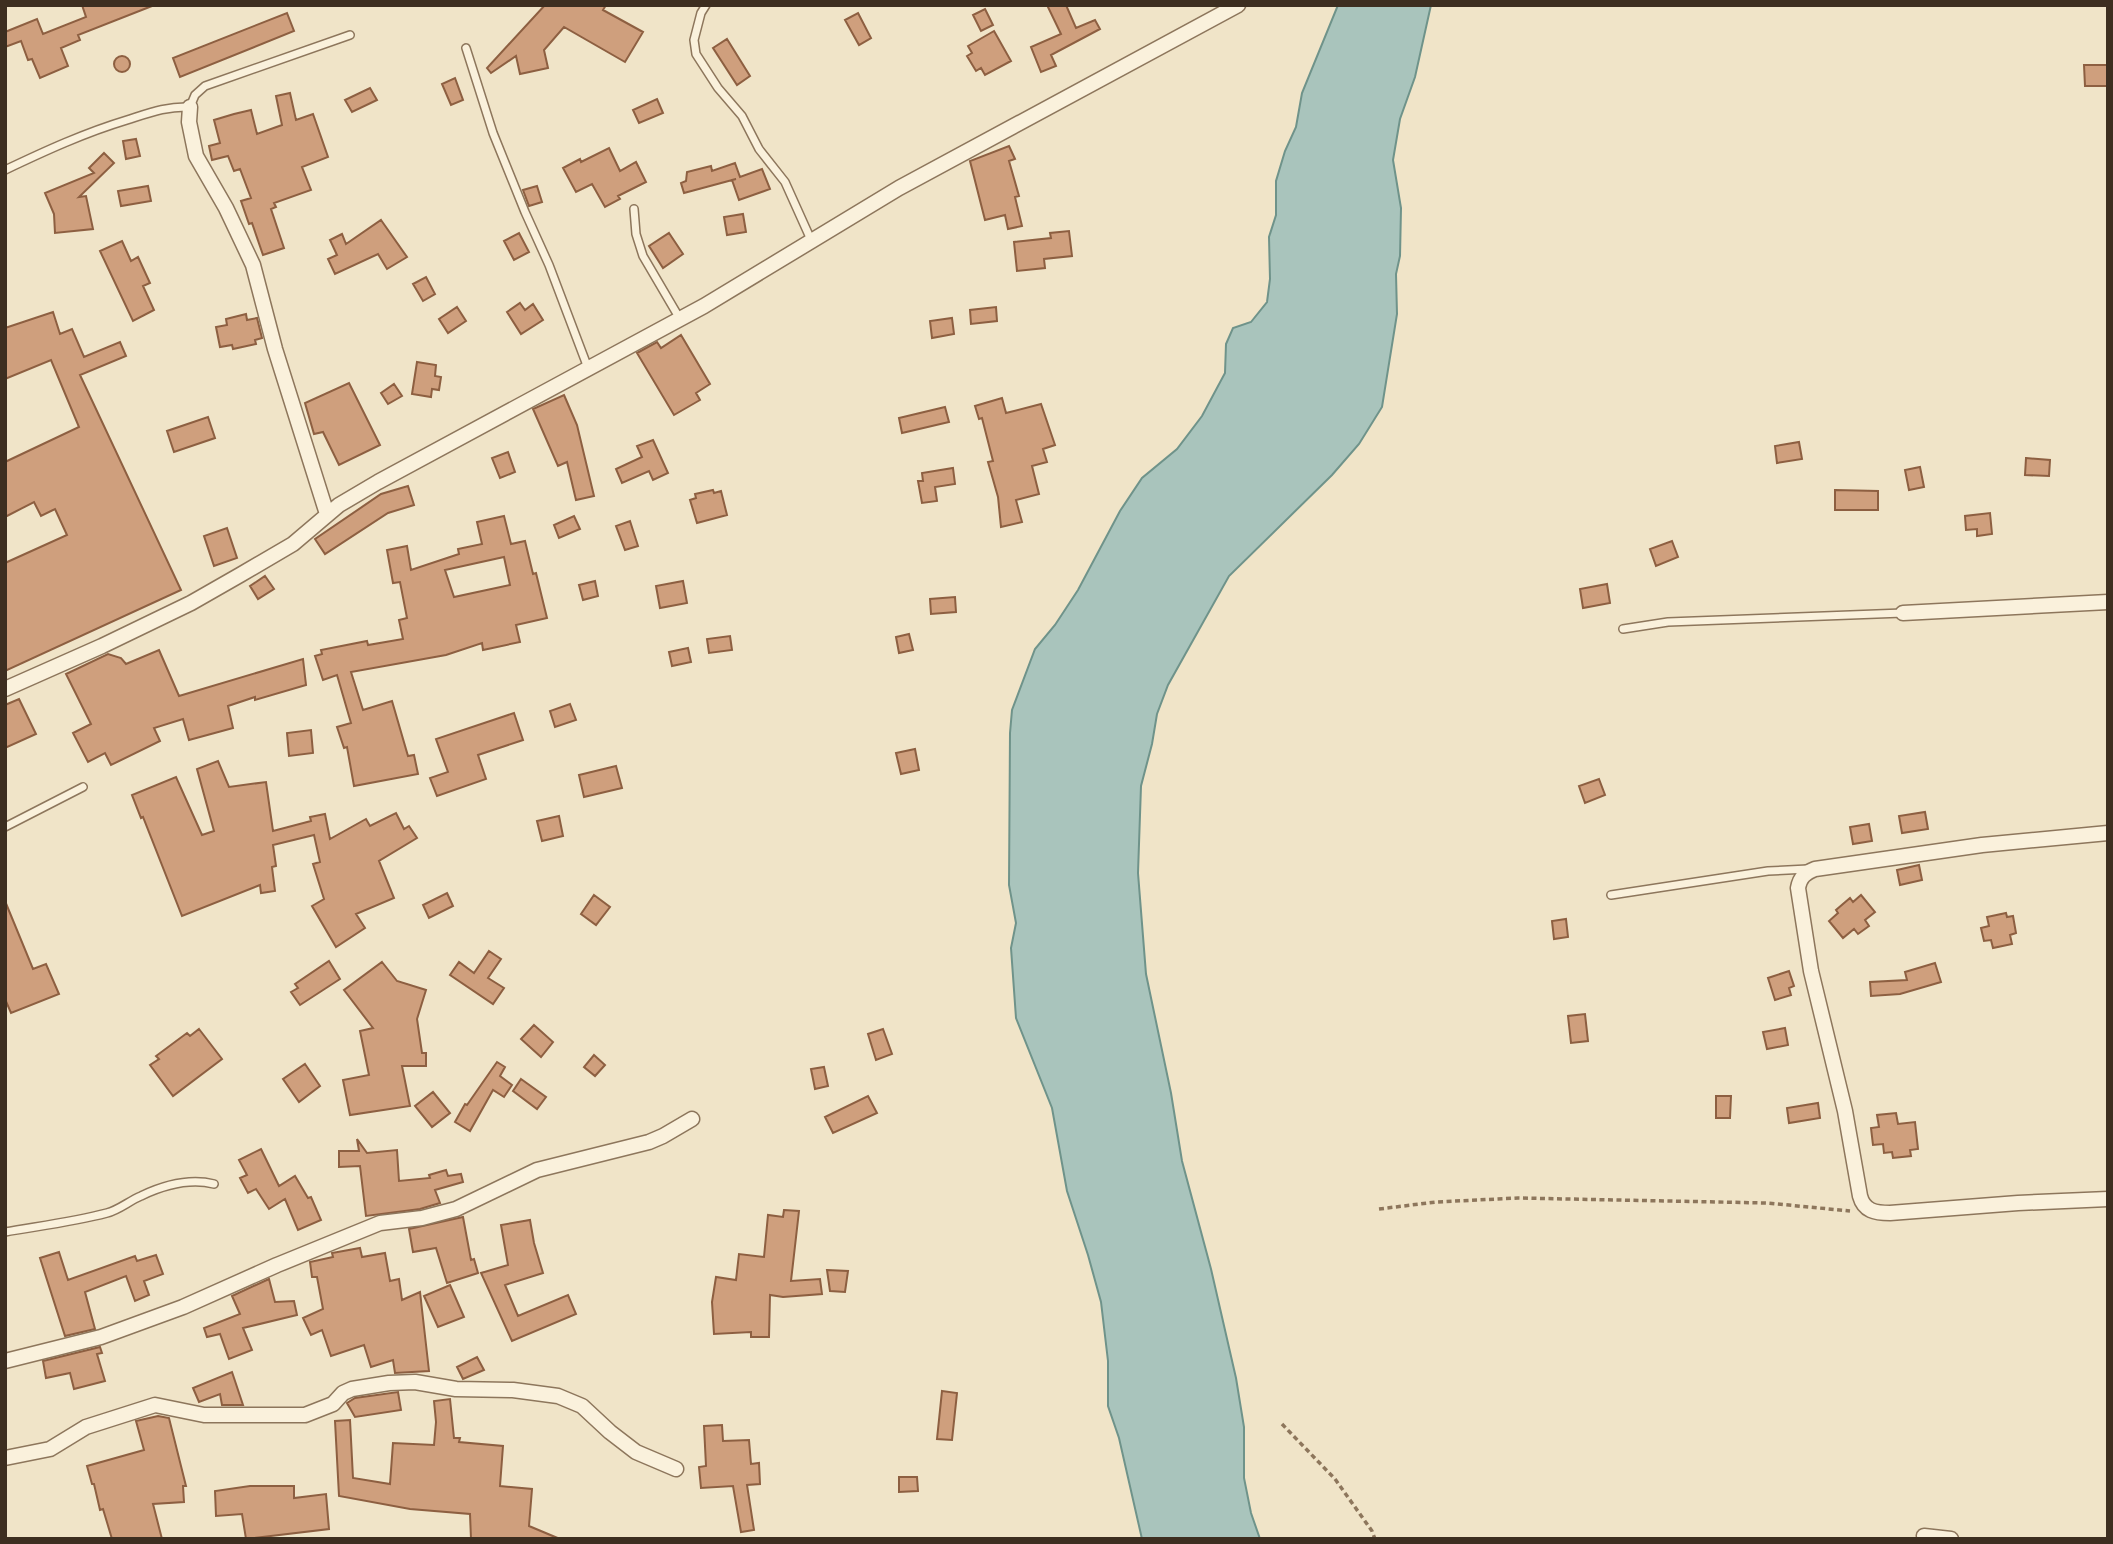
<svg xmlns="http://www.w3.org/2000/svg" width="2113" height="1544" font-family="'Crimson Pro',serif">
<rect width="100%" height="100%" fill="#f0e4c8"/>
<path fill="#a9c4bc" stroke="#6f938a" stroke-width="2" d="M1338,5H1431L1415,77L1400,119L1393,160L1401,208L1400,256L1396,274L1397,314L1382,407L1359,444L1332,475L1229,576L1168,685L1157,714L1152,744L1141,786L1138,873L1146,974L1171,1093L1182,1161L1211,1269L1236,1378L1244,1427V1478L1251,1513L1260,1539H1142L1119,1438L1108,1406V1361L1101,1302L1088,1255L1067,1191L1052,1108L1016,1018L1011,948L1016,923L1009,885L1010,733L1012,710L1035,649L1055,625L1078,590L1120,511L1142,478L1177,449L1202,416L1225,373L1226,344L1233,328L1251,322L1267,302L1270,279L1269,237L1276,215V181L1285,151L1296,127L1302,93Z"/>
<path fill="#cf9f7d" stroke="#8d5f41" stroke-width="2" fill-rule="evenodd" d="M82,5L152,6L78,35L80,40L61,48L68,66L40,78L32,59L28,60L21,41L5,47V32L37,19L43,34L86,17Z
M545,5H606L603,10L643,32L625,62L564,27L544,50L548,68L520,74L516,56L491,73L487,68Z
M1047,5H1066L1076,28L1095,20L1100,29L1051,55L1056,66L1041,72L1031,47L1061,34Z
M985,9L993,25L981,31L973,15Z
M287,13L294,31L180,77L173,58Z
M858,13L871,38L859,45L845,20Z
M994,31L1011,61L985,75L981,68L976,71L967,56L972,53L968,46Z
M727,39L750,76L737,85L713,48Z
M114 64a8 8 0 1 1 16 0a8 8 0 1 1-16 0Z
M2084,65H2108V86H2085Z
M455,78L463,100L451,105L442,84Z
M370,88L377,100L352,112L345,100Z
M290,93L296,120L313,114L328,157L302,167L311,190L274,203L276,207L271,209L284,248L263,255L252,223L249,224L241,201L251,198L240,169L234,171L228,156L212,160L209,146L220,143L214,120L234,114L251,110L257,134L282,125L276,96Z
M657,99L663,113L639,123L633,110Z
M136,139L140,156L126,159L123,141Z
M1009,146L1015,159L1009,161L1019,196L1015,197L1022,226L1008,229L1005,215L985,220L970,161Z
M609,148L620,171L636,162L646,182L618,196L620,199L605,207L592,184L576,192L563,168L580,159L581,162Z
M104,153L114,163L79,197L86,196L93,229L55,233L54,214L45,193L94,173L89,168Z
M735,163L740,177L762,169L770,189L739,200L732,180L736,179L684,193L681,183L686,181L687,172L711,166L712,171Z
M148,186L151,201L121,206L118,191Z
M537,186L542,202L529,206L523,190Z
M743,214L746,232L727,235L724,217Z
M381,220L407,257L387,269L378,254L335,274L328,259L337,255L330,240L342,234L346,244Z
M1069,231L1072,256L1044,259L1045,268L1017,271L1014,242L1051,238L1050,233Z
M519,233L529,252L514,260L504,241Z
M669,233L683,254L663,268L649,246Z
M122,241L131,261L138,257L150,283L143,286L154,310L133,321L100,251Z
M426,277L435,294L423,301L413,284Z
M520,303L525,310L533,304L543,320L521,334L507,312Z
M457,307L466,321L448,333L439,319Z
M996,307L997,321L971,324L970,310Z
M53,312L60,334L72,329L84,357L120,342L126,356L80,375L181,590L5,671V563L67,535L55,509L41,516L34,502L5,517V462L79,427L51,360L5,379V328Z
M246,314L247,320L257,318L262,338L255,340L256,344L233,349L232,345L220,347L216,327L227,325L226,319Z
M952,318L954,334L932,338L930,321Z
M681,335L710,384L696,393L700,400L674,415L637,353L657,342L661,348Z
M417,362L436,365L435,376L441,377L439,390L432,389L431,397L412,394Z
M349,383L380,445L339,465L323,432L314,434L305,403Z
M394,384L402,396L388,404L381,393Z
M564,395L577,425L594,496L576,500L567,462L558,466L533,409Z
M1002,398L1006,413L1041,404L1055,445L1043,449L1047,462L1032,466L1039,494L1016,500L1022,522L1001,527L998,497L988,462L993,461L982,418L979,419L975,406Z
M945,407L949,422L902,433L899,418Z
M208,417L215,438L174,452L167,431Z
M653,440L668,473L653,480L649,471L622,483L616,469L642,457L637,446Z
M1799,442L1802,459L1777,463L1775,446Z
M508,452L515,472L500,478L492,458Z
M2026,458L2050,460L2049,476L2025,475Z
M1920,467L1924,487L1909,490L1905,470Z
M953,468L955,484L935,487L937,501L922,503L918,481H923L922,473Z
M408,486L414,505L388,513L325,554L315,539L381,494Z
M713,490L714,493L721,491L727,515L697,523L690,500L696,498L695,494Z
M1835,490L1878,491V510H1835Z
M1990,513L1992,534L1977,536V529L1966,530L1965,516Z
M504,516L511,544L525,541L533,574L536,573L547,618L516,625L520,642L483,650L482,643L446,655L351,672L363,710L392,701L408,756L414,755L418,774L354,786L347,747L344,748L337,727L351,723L337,675L323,680L315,656L322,654L321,650L367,641L368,645L403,639L399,620L407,618L400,582L393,583L387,550L407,546L411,570L459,554L458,549L482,544L477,522ZM504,557L510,585L454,597L445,570Z
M574,516L580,529L559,538L554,525Z
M630,521L638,546L625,550L616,526Z
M227,528L237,558L214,566L204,536Z
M1672,541L1678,557L1656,566L1650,549Z
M265,576L274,589L258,599L250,586Z
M595,581L598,596L583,600L579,585Z
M683,581L687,603L660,608L656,586Z
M1607,584L1610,603L1583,608L1580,589Z
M955,597L956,612L931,614L930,599Z
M909,634L913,650L899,653L896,637Z
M730,636L732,650L709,653L707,639Z
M688,648L691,662L672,666L669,652Z
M159,650L179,696L303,659L306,685L255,700V697L228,706L233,728L189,740L183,719L154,728L160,741L111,765L105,753L88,762L73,733L91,724L66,674L108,654L121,658L126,664Z
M19,699L36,734L5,748V705Z
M570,704L576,720L555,727L550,711Z
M514,713L523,740L478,755L486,779L437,796L430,778L448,772L436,739Z
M311,730L313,753L289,756L287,733Z
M915,749L919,770L901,774L896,753Z
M218,761L229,787L266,782L273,831L311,821L310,817L325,814L330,839L366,819L370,826L396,813L404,829L409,826L417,838L379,861L394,898L356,914L365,928L336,947L312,906L324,899L313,864L320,862L314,835L273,845L276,866L272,867L275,891L261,893L260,885L182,916L143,817L141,818L132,795L176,777L202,835L214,831L197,769Z
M616,766L622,788L584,797L579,775Z
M1599,779L1605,795L1585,803L1579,786Z
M1925,812L1928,829L1902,833L1899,816Z
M559,816L563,836L542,841L537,821Z
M1869,824L1872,841L1853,844L1850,827Z
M1919,865L1922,880L1900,885L1897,870Z
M447,893L453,906L429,918L423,905Z
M594,895L610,907L596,925L581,914Z
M1861,895L1875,912L1865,920L1869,926L1858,934L1854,929L1843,938L1829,921L1838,913L1836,910L1850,898L1853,902Z
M5,901L33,969L46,964L59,994L11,1013L5,999Z
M2006,913L2007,917L2013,916L2016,933L2010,935L2012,944L1993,948L1991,940L1984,941L1981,928L1989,926L1987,917Z
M1566,919L1568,937L1554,939L1552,921Z
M489,951L501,959L488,978L504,988L493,1004L450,975L459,962L474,973Z
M329,961L340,979L300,1005L291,992L298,988L295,984Z
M382,962L397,981L426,990L417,1019L422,1053H426V1066H402L410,1106L350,1115L343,1080L369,1075L360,1031L373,1028L344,990Z
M1935,963L1941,982L1900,994L1871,996L1870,982L1907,980L1905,972Z
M1789,971L1794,986L1789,988L1791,995L1775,1000L1768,978Z
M1585,1014L1588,1041L1571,1043L1568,1016Z
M534,1025L553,1042L541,1057L521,1039Z
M1785,1028L1788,1045L1767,1049L1763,1032Z
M199,1029L222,1059L173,1096L150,1065L159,1059L156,1056L187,1033L190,1036Z
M883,1029L892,1054L876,1060L868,1034Z
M594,1055L605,1065L595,1076L584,1067Z
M497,1062L505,1067L500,1076L512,1085L504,1097L493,1090L470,1131L455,1122L465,1104L467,1105Z
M305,1064L320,1086L299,1102L283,1079Z
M824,1067L828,1086L815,1089L811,1069Z
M521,1079L546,1097L537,1109L513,1091Z
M433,1092L450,1113L432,1127L415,1106Z
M868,1096L877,1113L833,1133L825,1117Z
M1716,1096H1731L1730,1118H1716Z
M1818,1103L1820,1118L1789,1123L1787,1108Z
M1896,1113L1898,1124L1915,1122L1918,1149L1910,1150L1911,1156L1893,1158L1892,1152L1884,1153L1883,1144L1873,1145L1871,1128L1879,1127L1877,1115Z
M357,1139L367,1153L397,1150L399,1181L430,1178L429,1175L446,1170L448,1176L461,1174L463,1182L435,1190L440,1203L420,1209L366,1216L360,1166L339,1167V1151H359Z
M261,1149L279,1186L295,1176L308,1198L311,1197L321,1220L298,1230L285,1199L269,1209L256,1189L248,1193L240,1178L247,1175L239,1160Z
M784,1210L799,1211L791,1281L820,1279L822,1294L783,1297L770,1295L769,1337H751V1332L714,1334L712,1302L716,1277L736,1280L739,1254L764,1257L768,1215L783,1217Z
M463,1217L471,1260L474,1259L478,1273L447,1283L436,1248L413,1252L409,1229Z
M530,1220L534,1243L543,1273L505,1285L518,1316L568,1295L576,1314L512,1341L481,1273L508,1265L501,1225Z
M360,1248L362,1257L385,1253L390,1281L399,1279L402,1300L420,1292L429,1371L395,1373L393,1360L371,1367L364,1345L331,1356L322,1330L311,1335L303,1318L323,1309L317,1277H312L310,1262L333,1257L332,1253Z
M59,1252L68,1280L135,1256L137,1261L156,1255L163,1274L144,1281L149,1295L135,1301L126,1276L85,1292L95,1329L65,1336L40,1258Z
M827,1270L848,1271L845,1292L830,1291Z
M269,1279L275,1302L294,1301L297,1315L243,1328L252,1350L229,1359L220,1334L207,1337L204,1328L240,1314L232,1296Z
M450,1285L464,1317L438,1327L424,1296Z
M100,1347L102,1353L97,1354L105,1381L74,1389L70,1373L46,1378L43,1361Z
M477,1357L484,1370L463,1379L457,1367Z
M232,1372L243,1405H222L220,1394L199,1402L193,1388Z
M942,1391L957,1393L952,1440L937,1439Z
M398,1392L401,1410L355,1417L347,1403L355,1398Z
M450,1399L454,1438H460L459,1442L503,1446L500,1486L532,1489L529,1526L560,1539H471L470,1514L410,1509L339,1496L335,1421L350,1420L353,1478L390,1484L393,1443L434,1445L436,1422L434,1401Z
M158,1416L169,1418L186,1486H183L184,1502L153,1504L162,1539H112L103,1509L100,1510L94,1484H92L87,1466L144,1450L136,1421Z
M722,1425L723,1441L749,1440L751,1464L759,1463L760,1484L747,1485L754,1530L741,1532L733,1486L701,1488L699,1467L706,1466L704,1426Z
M899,1477H917L918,1491L899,1492Z
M250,1486H294V1498L326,1494L329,1529L246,1539L242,1514L216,1516L215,1491Z"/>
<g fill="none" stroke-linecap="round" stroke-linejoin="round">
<g stroke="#8d765c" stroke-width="10">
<path id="lane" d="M706,5L701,13L694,40L696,54L718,88L742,116L759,149L785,182L812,242
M466,48L493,133L525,212L549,265L588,368
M5,170C45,151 84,133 127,120C149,113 167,106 190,107L195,95L205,86L350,35
M634,209L636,234L643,256L680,319
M1623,629L1668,622L1903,613
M5,827L83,787
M1611,895L1768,871L1808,869
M5,1232C39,1226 73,1222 107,1213C119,1210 129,1201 141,1196C164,1185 189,1178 214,1184"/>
</g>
<g stroke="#8d765c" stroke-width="17">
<path id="street" d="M190,107L189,122L196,156L226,208L253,265L275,349L327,514
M1903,613L2108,602
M5,689L102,646L191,603L240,575L293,544L339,505L378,482L704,306L899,188L1238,5
M2108,833L1982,845L1815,869C1805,873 1800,877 1798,888L1811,971L1845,1111L1860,1196C1864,1211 1875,1213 1890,1213L2018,1203L2108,1199
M5,1361L101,1337L183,1307L277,1265L380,1223L422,1218L456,1209L537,1170L649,1142L663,1136L692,1119
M5,1458L50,1449L86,1427L155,1405L204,1415H305L333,1404L343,1393L352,1389L389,1383L415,1382L456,1389L513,1390L558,1396L582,1406L610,1432L636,1452L676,1469
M1924,1536L1951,1539"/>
</g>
<path stroke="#8d765c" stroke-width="3.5" stroke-dasharray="5 3.5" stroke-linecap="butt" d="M1379,1209L1436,1202L1518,1198L1767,1203L1850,1211
M1282,1424L1335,1479L1372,1531L1375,1539"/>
<use href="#lane" stroke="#faf1dc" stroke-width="7"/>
<use href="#street" stroke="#faf1dc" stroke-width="14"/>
</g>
<rect width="2113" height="1544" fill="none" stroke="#3d2e20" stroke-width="14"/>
</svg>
